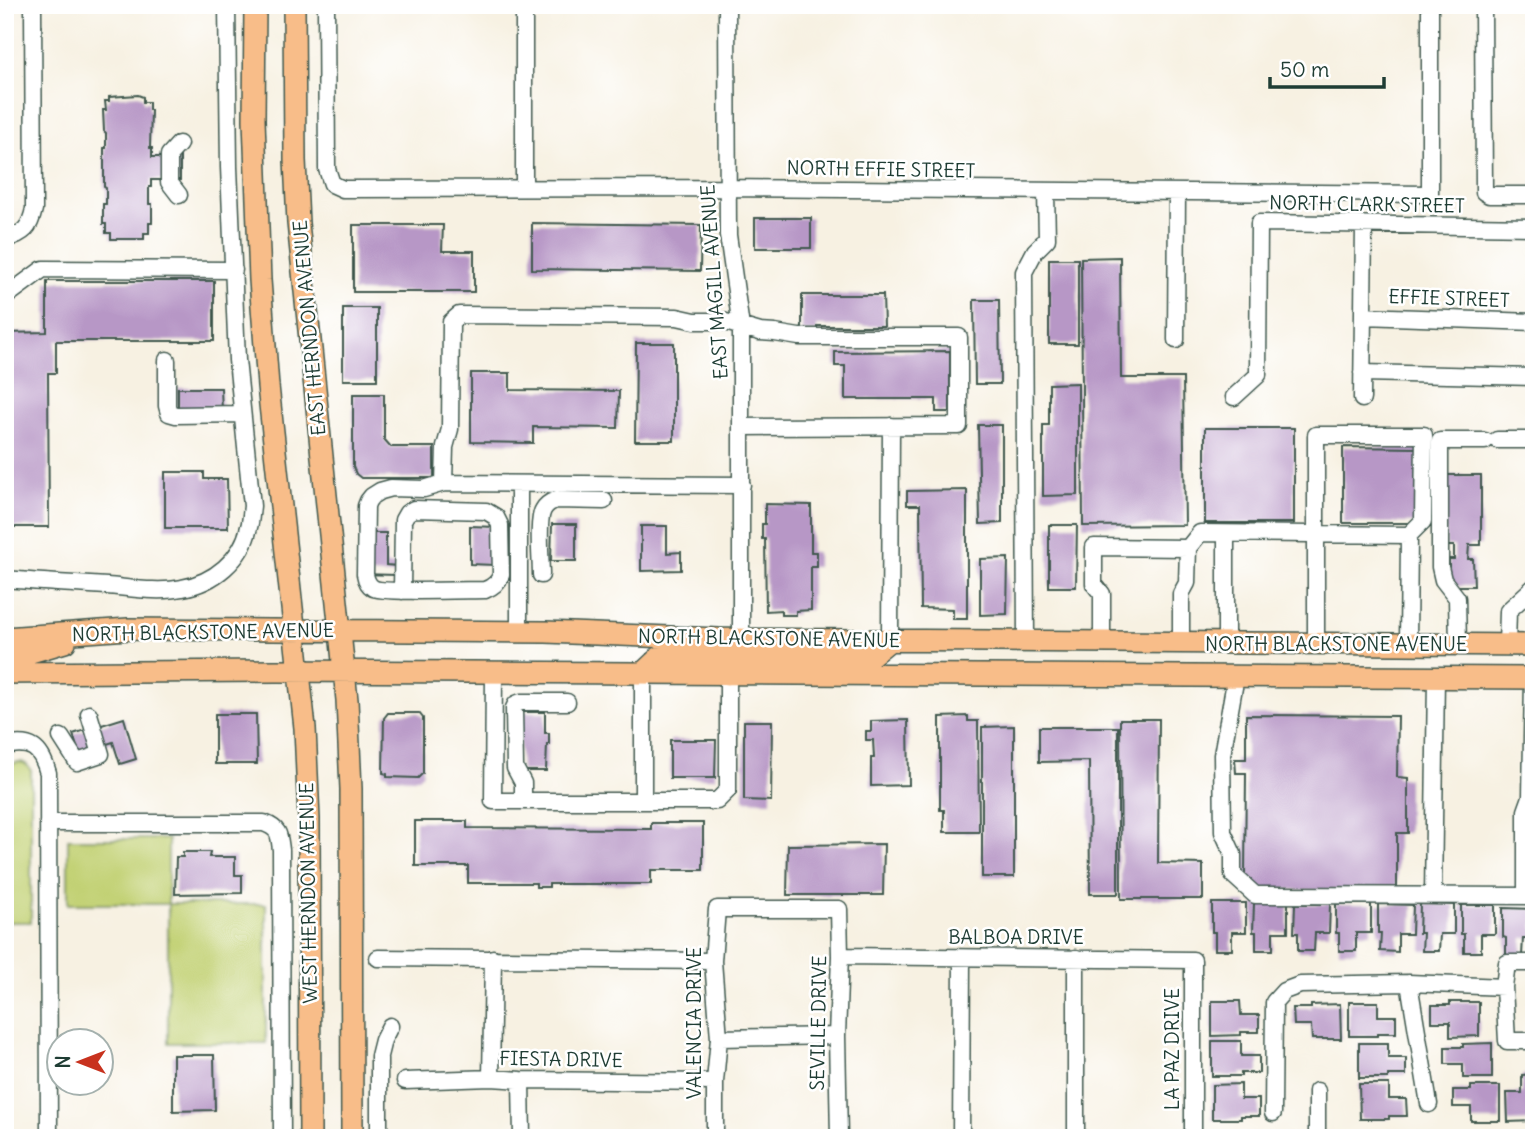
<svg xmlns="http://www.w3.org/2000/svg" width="1539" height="1143" font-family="Delius,sans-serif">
<rect width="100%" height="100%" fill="#fff"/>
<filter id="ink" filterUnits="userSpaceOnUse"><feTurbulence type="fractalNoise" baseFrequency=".0143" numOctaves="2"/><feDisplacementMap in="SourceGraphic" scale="14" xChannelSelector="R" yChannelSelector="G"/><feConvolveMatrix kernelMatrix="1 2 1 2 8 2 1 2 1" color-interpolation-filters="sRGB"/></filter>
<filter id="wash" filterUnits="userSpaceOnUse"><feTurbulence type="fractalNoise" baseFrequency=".00686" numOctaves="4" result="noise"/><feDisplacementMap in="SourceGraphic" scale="28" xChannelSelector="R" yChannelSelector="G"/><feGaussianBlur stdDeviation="1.57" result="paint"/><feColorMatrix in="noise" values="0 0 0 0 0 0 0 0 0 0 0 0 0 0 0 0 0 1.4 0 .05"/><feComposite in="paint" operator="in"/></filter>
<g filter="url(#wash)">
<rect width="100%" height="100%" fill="#f7f1e2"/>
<path fill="#c2d174" stroke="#708754" stroke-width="2" d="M18,762C25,762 28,765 31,771V922H5V766Z
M68,839H168V904H266V1043H168V904H68Z"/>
<g id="blocks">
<path fill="#b797c6" d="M5,5H11L10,224H5Z
M138,95L143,97V102H149V110H151L150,148H152V157H180V180H151V187H149V204H152V223H149V233H144V239H111V233H106V224H103V204H106V188L104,187V148H106V133L104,131L103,110H106L105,101H109V97Z
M755,218H811V248H755Z
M532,223L701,225L700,271L532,269Z
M353,225H443L442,251H474V292H353Z
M1120,257L1121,378H1183L1185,525L1083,526L1081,258Z
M1049,259H1078V344H1049Z
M47,281H214V341H56V373H48L49,527H5V333L47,332Z
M802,295H883L884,326H817V332H802Z
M974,300H999L1000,384H975Z
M343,308H377V380H343Z
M636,343H674V441H635Z
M950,351V412H936V399H845V366H835V352Z
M471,373H510V390L619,391L618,428L533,427V443L471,442Z
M1078,383V495L1043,496V425H1049V384Z
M178,388H221L222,411H178Z
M353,394H384V439L391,447H434V478H361L356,474L353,467Z
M978,425H1002V523L980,524Z
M1205,428H1294V523H1205Z
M1343,447L1419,448V523H1343Z
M165,472H204V479H227L228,528H165Z
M1446,475H1481V545H1469L1468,559H1473L1474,586H1449V559H1454V546H1446Z
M967,490V619H953V609L921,608L920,505H907V491Z
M765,504L811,505V552H817V567H811V610L796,611V615H781V610L766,611L765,539H762V524H765Z
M552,524H576V561H551Z
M1049,525H1077L1076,587H1049Z
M470,526L495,527V565L470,564Z
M641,526H667V553L681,552V570L641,571Z
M370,533H386V565L397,566L396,575L361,574Z
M1008,558L1007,614L980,615V559Z
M518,712H545V733H549V744H547L546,771H521Z
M388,713H419L423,718V773L418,778L387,777V774L383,773L384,718Z
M215,714H256L257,764H215Z
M1246,715L1398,716L1397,777L1408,778V833H1397V892L1260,889L1245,876L1246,773H1236L1235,759H1246Z
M968,716V721H978L979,832H944V810H940V717Z
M124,718L136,759L120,764L113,742L79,753L73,734Z
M1120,719H1159L1158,863L1203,864V899H1121Z
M908,720L909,785L871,786V758H874L873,740H866V731H871V721Z
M744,721H772L771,801L744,800Z
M1014,726V877H982V727Z
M1039,727H1118V894H1090L1089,761L1039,762Z
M670,740H716L715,778H670Z
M415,821H467V828L651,829V823H703V870H651V884H549V887H536V883H468V866H415Z
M884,844L883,895H787L788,845Z
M183,852H210L209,857H235V875H242V893L175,894L176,857H183Z
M1212,903H1246V932H1232V950H1215V932H1212Z
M1254,903H1288V932H1273V950H1256V932H1253Z
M1295,904H1330L1329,933H1315L1314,951H1298V933H1294Z
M1336,904H1371V933H1356V951H1339V933H1336Z
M1378,904L1413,905L1412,934H1398V952L1380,951L1381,933H1378Z
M1420,904L1454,905V934H1440L1439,951H1422L1423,933H1419Z
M1461,905H1495V934H1481V952H1464V934H1461Z
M1503,908L1534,909V938H1523L1522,956L1506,955V938L1503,937Z
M1212,1001H1240L1241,1015H1259V1032H1241V1035L1212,1036Z
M1349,1002H1378V1016H1396V1033H1378V1036H1349Z
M1450,1002H1479V1036L1450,1037V1022H1432V1005H1450Z
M1340,1004L1341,1039H1312L1311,1025H1294L1293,1008H1311V1005Z
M1212,1041H1241V1056H1259V1073H1241V1076H1212Z
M1359,1043H1388V1058H1406V1075H1388V1078H1359Z
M1492,1043V1078H1463V1064H1445V1047H1463V1044Z
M173,1055H214L215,1110L173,1111Z
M1534,1074V1121L1508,1122L1507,1093H1522V1075Z
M1241,1084V1099H1259V1116H1241V1119H1212V1085Z
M1359,1084H1389V1099H1406L1407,1116H1389V1119H1360Z
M1471,1086H1500V1121H1471V1107H1453V1090H1471Z"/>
</g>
</g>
<g filter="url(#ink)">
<use href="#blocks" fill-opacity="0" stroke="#3f584e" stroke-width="2"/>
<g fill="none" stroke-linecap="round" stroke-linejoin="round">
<g stroke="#3f584e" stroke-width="19">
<path id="minor" d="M326,5L327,169L332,184L343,189L727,188L1430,194V5
M524,5V188
M727,5L728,235L741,327V639
M1483,5L1484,192L1489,195H1534
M179,144L169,155V182L179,195
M5,239C24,234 30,228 34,209L33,5
M5,297L43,269L234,270
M1363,316L1534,322
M1176,340L1177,192
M167,360V406L169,413L176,415L241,414
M1362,373L1534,377
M1234,397L1258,375L1259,223L1534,227
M1362,399L1364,225
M1497,440H1534
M444,483L445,447L450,429L451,322L459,315L677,317L695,321H722L760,332L775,333L799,337H959V426L742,427
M541,575C541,561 537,521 543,510C546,504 550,502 556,500L604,501
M5,579C39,582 73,584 107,586C131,588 158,593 182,588C213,583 242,560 249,527C251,521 251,513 252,506L237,360L229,167L227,5
M402,591L403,520L407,513L414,509L486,511L496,517L500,525L501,575C498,583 493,587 485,590C469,590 381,593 373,588C368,585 366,580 365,574L366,506L368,501L372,496L380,491L391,488L424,489L444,483L742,485
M519,631V484
M890,640L891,426
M1026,642L1024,272L1035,251L1047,239L1046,192
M1102,642V594L1094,584V547L1188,548
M1181,642V594L1187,583L1188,548L1200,533L1409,535L1408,644
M1226,643V534
M1316,644V435H1424L1423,521L1409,535
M1458,644L1457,598L1443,580L1440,567V441H1485
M1507,645L1508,611L1534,587
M494,673L493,801H717L728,790V674
M643,673V801
M1236,676L1222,755L1223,832L1233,854V875L1255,895L1534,896
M1533,678L1531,797H1534
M61,737L77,762L101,754L89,714
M5,746C31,740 41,748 48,773L49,1138
M523,800V783L515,768L514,708L516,704L521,702H567
M48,823H264C280,829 279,835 281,850L282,1138
M1433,896L1436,677
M1526,896V811L1531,797
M840,956L1193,960V1138
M378,958L713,961
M1076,958V1138
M1534,963H1507L1504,987L1507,1041H1534
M1409,983L1429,1104
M719,1038L837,1036
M491,1078L493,958
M521,1080L522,1138
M405,1081L491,1078L521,1080L715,1082
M1273,1113L1274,1002L1284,991L1300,985L1409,983L1504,987
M379,1138V1056L383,1040L390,1026
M715,1138V1082L719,1038L713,961L717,909H839L840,956L837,1036L839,1138
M961,1138L962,958
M1317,1138V1091"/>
</g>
<g stroke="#3f584e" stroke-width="24">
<path id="major" d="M255,5L254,120L260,280L268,386L305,728L309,819L310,1138
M294,5L295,160L298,223L347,700L351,789L352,1138
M5,638L128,629L271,630L546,632L719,639L1534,645
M5,655L31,652L65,642
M5,673L276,671L1534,678
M643,673L660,657L720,656L728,655L739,647L741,639
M728,674C738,664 747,658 761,656L869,657L890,640"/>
</g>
<use href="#minor" stroke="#fff" stroke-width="16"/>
<use href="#major" stroke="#f8bd89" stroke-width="21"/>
</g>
</g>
<g text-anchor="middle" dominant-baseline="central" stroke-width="5" stroke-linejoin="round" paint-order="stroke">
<g font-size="19" fill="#1f3d34" stroke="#fff">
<text transform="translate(881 169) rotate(1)">NORTH EFFIE STREET</text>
<text transform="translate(1367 204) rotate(1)">NORTH CLARK STREET</text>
<text transform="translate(714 282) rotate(-94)">EAST MAGILL AVENUE</text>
<text transform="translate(1449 298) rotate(2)">EFFIE STREET</text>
<text transform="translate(309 328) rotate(-95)">EAST HERNDON AVENUE</text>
<text transform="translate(203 632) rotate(-1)">NORTH BLACKSTONE AVENUE</text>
<text transform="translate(769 638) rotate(1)">NORTH BLACKSTONE AVENUE</text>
<text x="1336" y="644">NORTH BLACKSTONE AVENUE</text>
<text transform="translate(308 893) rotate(-91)">WEST HERNDON AVENUE</text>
<text x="1016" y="937">BALBOA DRIVE</text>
<text transform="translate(694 1023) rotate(-90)">VALENCIA DRIVE</text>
<text transform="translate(818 1023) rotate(-89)">SEVILLE DRIVE</text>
<text transform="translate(1172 1049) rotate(-90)">LA PAZ DRIVE</text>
<text transform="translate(561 1059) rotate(1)">FIESTA DRIVE</text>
</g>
</g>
<rect width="1539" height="1143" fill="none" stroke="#fff" stroke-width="28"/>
<g transform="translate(80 1062) rotate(270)"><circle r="33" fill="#ffffff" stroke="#a5b1ae" stroke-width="2"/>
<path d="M0-5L12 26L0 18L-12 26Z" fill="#c8321e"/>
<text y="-10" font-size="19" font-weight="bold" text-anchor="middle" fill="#1f3d34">N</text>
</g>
<path d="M1270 77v10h114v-10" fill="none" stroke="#1f3d34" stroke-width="3.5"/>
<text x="1280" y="77" font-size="21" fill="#1f3d34" stroke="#ffffff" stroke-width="5" paint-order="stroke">50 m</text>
</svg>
